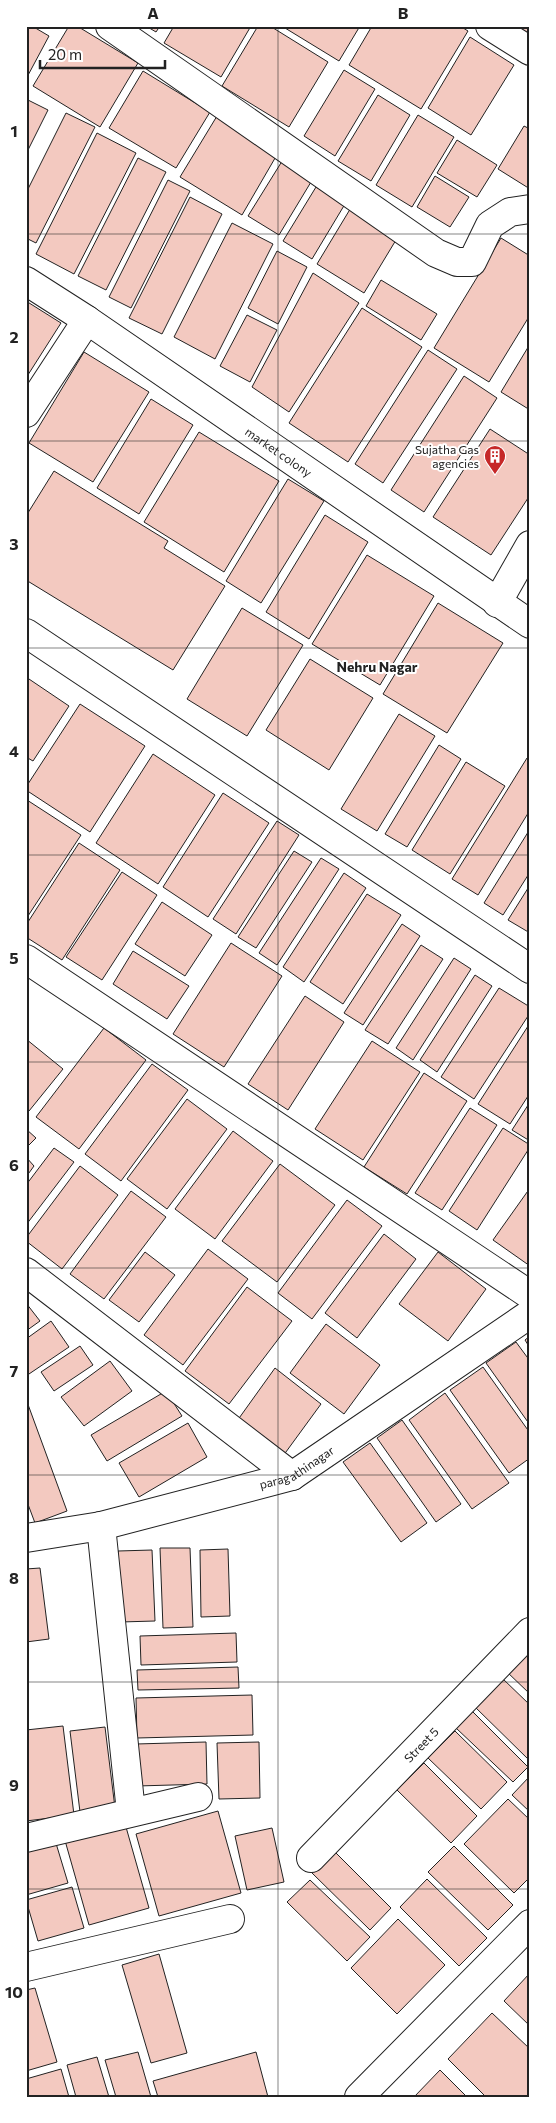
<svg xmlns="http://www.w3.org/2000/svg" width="556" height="2123" font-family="Commissioner,sans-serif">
<rect width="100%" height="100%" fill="#fff"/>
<path fill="#f3c9c0" stroke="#222" d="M26,26H32L49,36L26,79Z
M69,26H77L138,63L100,127L33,86Z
M146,26H160L156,32Z
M174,26H251L221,77L164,43Z
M258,26H270L328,62L289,127L222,86Z
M286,26H360L339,61L285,28Z
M372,26H460L468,31L421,109L349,65Z
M517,26H530V35Z
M470,37L514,65L471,135L428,108Z
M344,70L375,89L335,156L304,136Z
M143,71L210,112L176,168L109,128Z
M378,95L410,115L371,181L338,161Z
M26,99L48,110L26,154Z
M66,113L95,127L36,243L26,238V193Z
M418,115L454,137L412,207L376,185Z
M217,116L278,153L242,215L180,177Z
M524,126L530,129V189L498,169Z
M97,133L136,153L74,274L36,254Z
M457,140L497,165L477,197L437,173Z
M138,158L166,172L106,290L78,276Z
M284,158L314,177L279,235L248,216Z
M435,176L469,197L450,227L417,207Z
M168,180L190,191L131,308L109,297Z
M316,187L345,204L312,259L283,241Z
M190,197L222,214L162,334L129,318Z
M352,206L399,235L364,293L317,264Z
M232,223L273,244L215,359L174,337Z
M501,238L530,256V315L489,382L434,348Z
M277,251L307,267L278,324L248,308Z
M313,273L359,303L289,412L252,387Z
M381,280L437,314L421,340L366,306Z
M26,301L61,323L26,378Z
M362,308L422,347L348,462L289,423Z
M247,315L277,330L250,382L220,366Z
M530,344V410L501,392Z
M428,350L457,369L383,483L355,464Z
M84,352L149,392L93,482L29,443Z
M464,376L497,398L424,512L391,490Z
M151,399L193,425L139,514L97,488Z
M490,429L530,455V495L491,555L433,517Z
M199,432L279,481L224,572L144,522Z
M54,471L168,541L164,548L225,586L173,670L26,580V516Z
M288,479L324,501L261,603L226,581Z
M325,515L368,542L309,639L266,612Z
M367,555L434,596L380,685L312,644Z
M438,603L503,643L447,733L383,694Z
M242,608L303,645L247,736L187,699Z
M310,659L373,698L329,770L266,730Z
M26,677L69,706L33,761L26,757Z
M80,704L145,746L90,832L26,790V787Z
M399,714L435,736L377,831L341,809Z
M439,745L461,759L407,847L385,834Z
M153,754L215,795L158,884L96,843Z
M527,758L530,760V810L478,895L452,879Z
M466,762L505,786L450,874L412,850Z
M223,793L269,823L208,917L163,887Z
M27,800L81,835L26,919V802Z
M277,821L299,835L236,934L213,919Z
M530,829V872L503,915L484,903Z
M79,843L120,870L62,960L26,937V925Z
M294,851L312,862L256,948L238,937Z
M321,858L339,869L277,965L259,953Z
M122,872L157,895L102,980L66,957Z
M344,873L366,888L304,982L283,967Z
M530,885V933L508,920Z
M367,894L401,915L343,1004L310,982Z
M162,902L212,935L185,976L135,944Z
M402,924L420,936L363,1025L344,1013Z
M231,943L282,976L224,1067L173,1034Z
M421,945L443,959L388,1044L365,1030Z
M133,951L189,986L167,1019L113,984Z
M454,958L471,969L413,1060L396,1048Z
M475,975L492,986L437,1072L420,1060Z
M499,988L530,1007V1013L474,1099L441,1077Z
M305,996L344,1022L288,1110L248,1084Z
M530,1023V1093L510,1124L478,1104Z
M104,1028L146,1060L79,1149L36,1117Z
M26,1039L63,1069L29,1111L26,1108Z
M372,1041L420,1072L363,1160L315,1129Z
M152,1064L188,1090L121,1181L85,1154Z
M424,1073L467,1101L407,1194L364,1167Z
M187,1099L227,1129L167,1209L127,1179Z
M530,1102V1141L512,1130Z
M470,1108L497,1125L442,1210L415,1193Z
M503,1128L530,1145V1147L477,1230L449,1211Z
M26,1129L36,1138L26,1148Z
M233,1131L273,1161L215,1239L175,1209Z
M54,1148L74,1162L26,1225V1185Z
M26,1157L34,1166L26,1177Z
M280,1164L335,1205L277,1282L222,1241Z
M80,1166L118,1195L62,1269L26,1241V1238Z
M530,1188V1266L493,1240Z
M131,1191L166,1217L104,1299L70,1274Z
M347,1200L382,1226L312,1319L278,1293Z
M384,1234L416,1259L357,1338L325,1313Z
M208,1249L248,1279L183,1365L144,1335Z
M145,1252L175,1275L139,1322L109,1300Z
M438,1252L486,1289L448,1341L399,1304Z
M247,1287L292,1321L229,1404L185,1371Z
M26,1303L40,1321L26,1331Z
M51,1321L69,1347L26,1376V1339Z
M326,1324L380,1365L344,1414L290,1373Z
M530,1336V1348L525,1340Z
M516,1342L530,1361V1425L486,1363Z
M80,1346L93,1365L54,1391L41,1372Z
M110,1361L132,1391L84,1426L61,1397Z
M483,1367L530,1433V1458L509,1473L450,1390Z
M275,1368L321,1404L283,1456L237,1421Z
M166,1391L182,1416L107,1461L91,1435Z
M445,1393L509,1483L472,1509L409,1420Z
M26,1399L67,1511L35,1523L26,1499Z
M402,1420L461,1504L436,1522L377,1438Z
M188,1423L207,1457L139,1497L119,1463Z
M370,1443L427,1523L401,1542L343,1462Z
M160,1548H190L193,1627L163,1628Z
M228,1549L230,1616L201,1617L200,1550Z
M152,1550L155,1621L120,1622L118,1551Z
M40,1568L49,1639L26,1642V1569Z
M236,1633L237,1662L141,1665L140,1636Z
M530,1646V1694L506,1671Z
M238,1667L239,1688L138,1690L137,1670Z
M502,1678L530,1705V1761L474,1706Z
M252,1695L253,1735L137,1738L136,1698Z
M472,1711L528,1767L513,1782L456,1728Z
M63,1726L74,1815L26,1821V1730Z
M105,1727L115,1808L80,1812L70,1731Z
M455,1731L507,1782L481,1809L428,1758Z
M206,1742L207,1784L137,1786L136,1744Z
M259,1742L260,1798L219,1799L217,1743Z
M424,1763L477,1816L451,1843L397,1790Z
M530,1776V1812L512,1795Z
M508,1799L530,1820V1877L514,1893L464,1844Z
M218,1811L241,1893L159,1916L136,1834Z
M124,1820L149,1908L89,1925L64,1837Z
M272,1828L284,1882L247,1890L235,1836Z
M55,1840L68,1883L26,1895V1848Z
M454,1846L513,1905L488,1930L428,1872Z
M333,1850L391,1908L370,1930L311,1872Z
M427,1879L487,1938L459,1966L400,1907Z
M310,1880L370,1937L347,1961L287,1902Z
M72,1887L84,1928L38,1941L26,1900Z
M398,1919L445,1965L397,2014L351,1968Z
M159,1954L187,2053L151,2063L122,1965Z
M530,1973V2026L504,2001Z
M35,1988L57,2062L26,2071V1990Z
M492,2013L530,2049V2097H486L448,2059Z
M138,2052L151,2097H116L105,2060Z
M256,2052L268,2097H158L153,2081Z
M97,2057L109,2097H76L67,2065Z
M61,2069L69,2097H26V2079Z
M440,2070L467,2097H414Z"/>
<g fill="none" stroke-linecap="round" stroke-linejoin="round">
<g stroke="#222" stroke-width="30">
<g id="street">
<path d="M110,26L436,253L457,262H472L490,225L510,212L530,209"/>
<path d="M490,26L530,51"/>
<path id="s1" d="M26,281L87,320L530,624"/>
<path d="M26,413L87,320"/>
<path d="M497,603L530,545"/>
<path d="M26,633L530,969"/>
<path d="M26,959L530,1295"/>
<path d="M26,1272L292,1476"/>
<path d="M101,1526L131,1812"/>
<path id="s2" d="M26,1538L101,1526L292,1476L530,1314"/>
<path d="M26,1838L198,1797"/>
<path id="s3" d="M311,1858L530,1632"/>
<path d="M26,1967L230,1919"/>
<path d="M359,2097L530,1924"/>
</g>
</g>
<use href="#street" stroke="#fff" stroke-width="28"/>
</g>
<path fill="none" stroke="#222" stroke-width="1" stroke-opacity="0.55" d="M278,26V2097M26,234H530M26,441H530M26,648H530M26,855H530M26,1062H530M26,1268H530M26,1475H530M26,1682H530M26,1889H530"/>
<defs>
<g id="building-pin" transform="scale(1.125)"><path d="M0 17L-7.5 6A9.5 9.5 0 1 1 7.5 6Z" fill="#c62828" stroke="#fff"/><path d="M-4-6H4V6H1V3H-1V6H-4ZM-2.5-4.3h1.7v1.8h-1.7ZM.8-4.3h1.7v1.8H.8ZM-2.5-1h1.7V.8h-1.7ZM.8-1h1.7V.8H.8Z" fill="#fff"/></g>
</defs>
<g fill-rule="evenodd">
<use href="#building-pin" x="495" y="456"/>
</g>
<g text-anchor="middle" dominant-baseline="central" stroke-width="4" stroke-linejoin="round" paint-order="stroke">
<g font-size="12" fill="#222" stroke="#fff" text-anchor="end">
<text x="479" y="449">Sujatha Gas<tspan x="479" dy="14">agencies</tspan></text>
</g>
<g font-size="12" fill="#222" stroke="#fff">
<text stroke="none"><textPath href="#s1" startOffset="305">market colony</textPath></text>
<text stroke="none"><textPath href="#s2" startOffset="281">paragathinagar</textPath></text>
<text stroke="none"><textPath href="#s3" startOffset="158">Street 5</textPath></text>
</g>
<g font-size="14" font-weight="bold" fill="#222" stroke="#fff">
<text x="377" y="666">Nehru Nagar</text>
</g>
</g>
<rect width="556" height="2123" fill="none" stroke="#ffffff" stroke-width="55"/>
<path d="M40 60v8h125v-8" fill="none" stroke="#222222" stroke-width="2.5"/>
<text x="48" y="60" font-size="15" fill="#222222" stroke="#ffffff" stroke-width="4" paint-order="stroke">20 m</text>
<rect x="28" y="28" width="500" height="2068" fill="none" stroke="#222" stroke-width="2"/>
<g font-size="16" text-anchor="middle" font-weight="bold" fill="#222">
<text x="153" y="19">A</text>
<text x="403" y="19">B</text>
<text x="14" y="137">1</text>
<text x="14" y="343">2</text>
<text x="14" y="550">3</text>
<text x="14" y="757">4</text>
<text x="14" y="964">5</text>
<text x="14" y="1171">6</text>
<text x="14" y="1377">7</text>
<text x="14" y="1584">8</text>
<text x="14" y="1791">9</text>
<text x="14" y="1998">10</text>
</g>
</svg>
